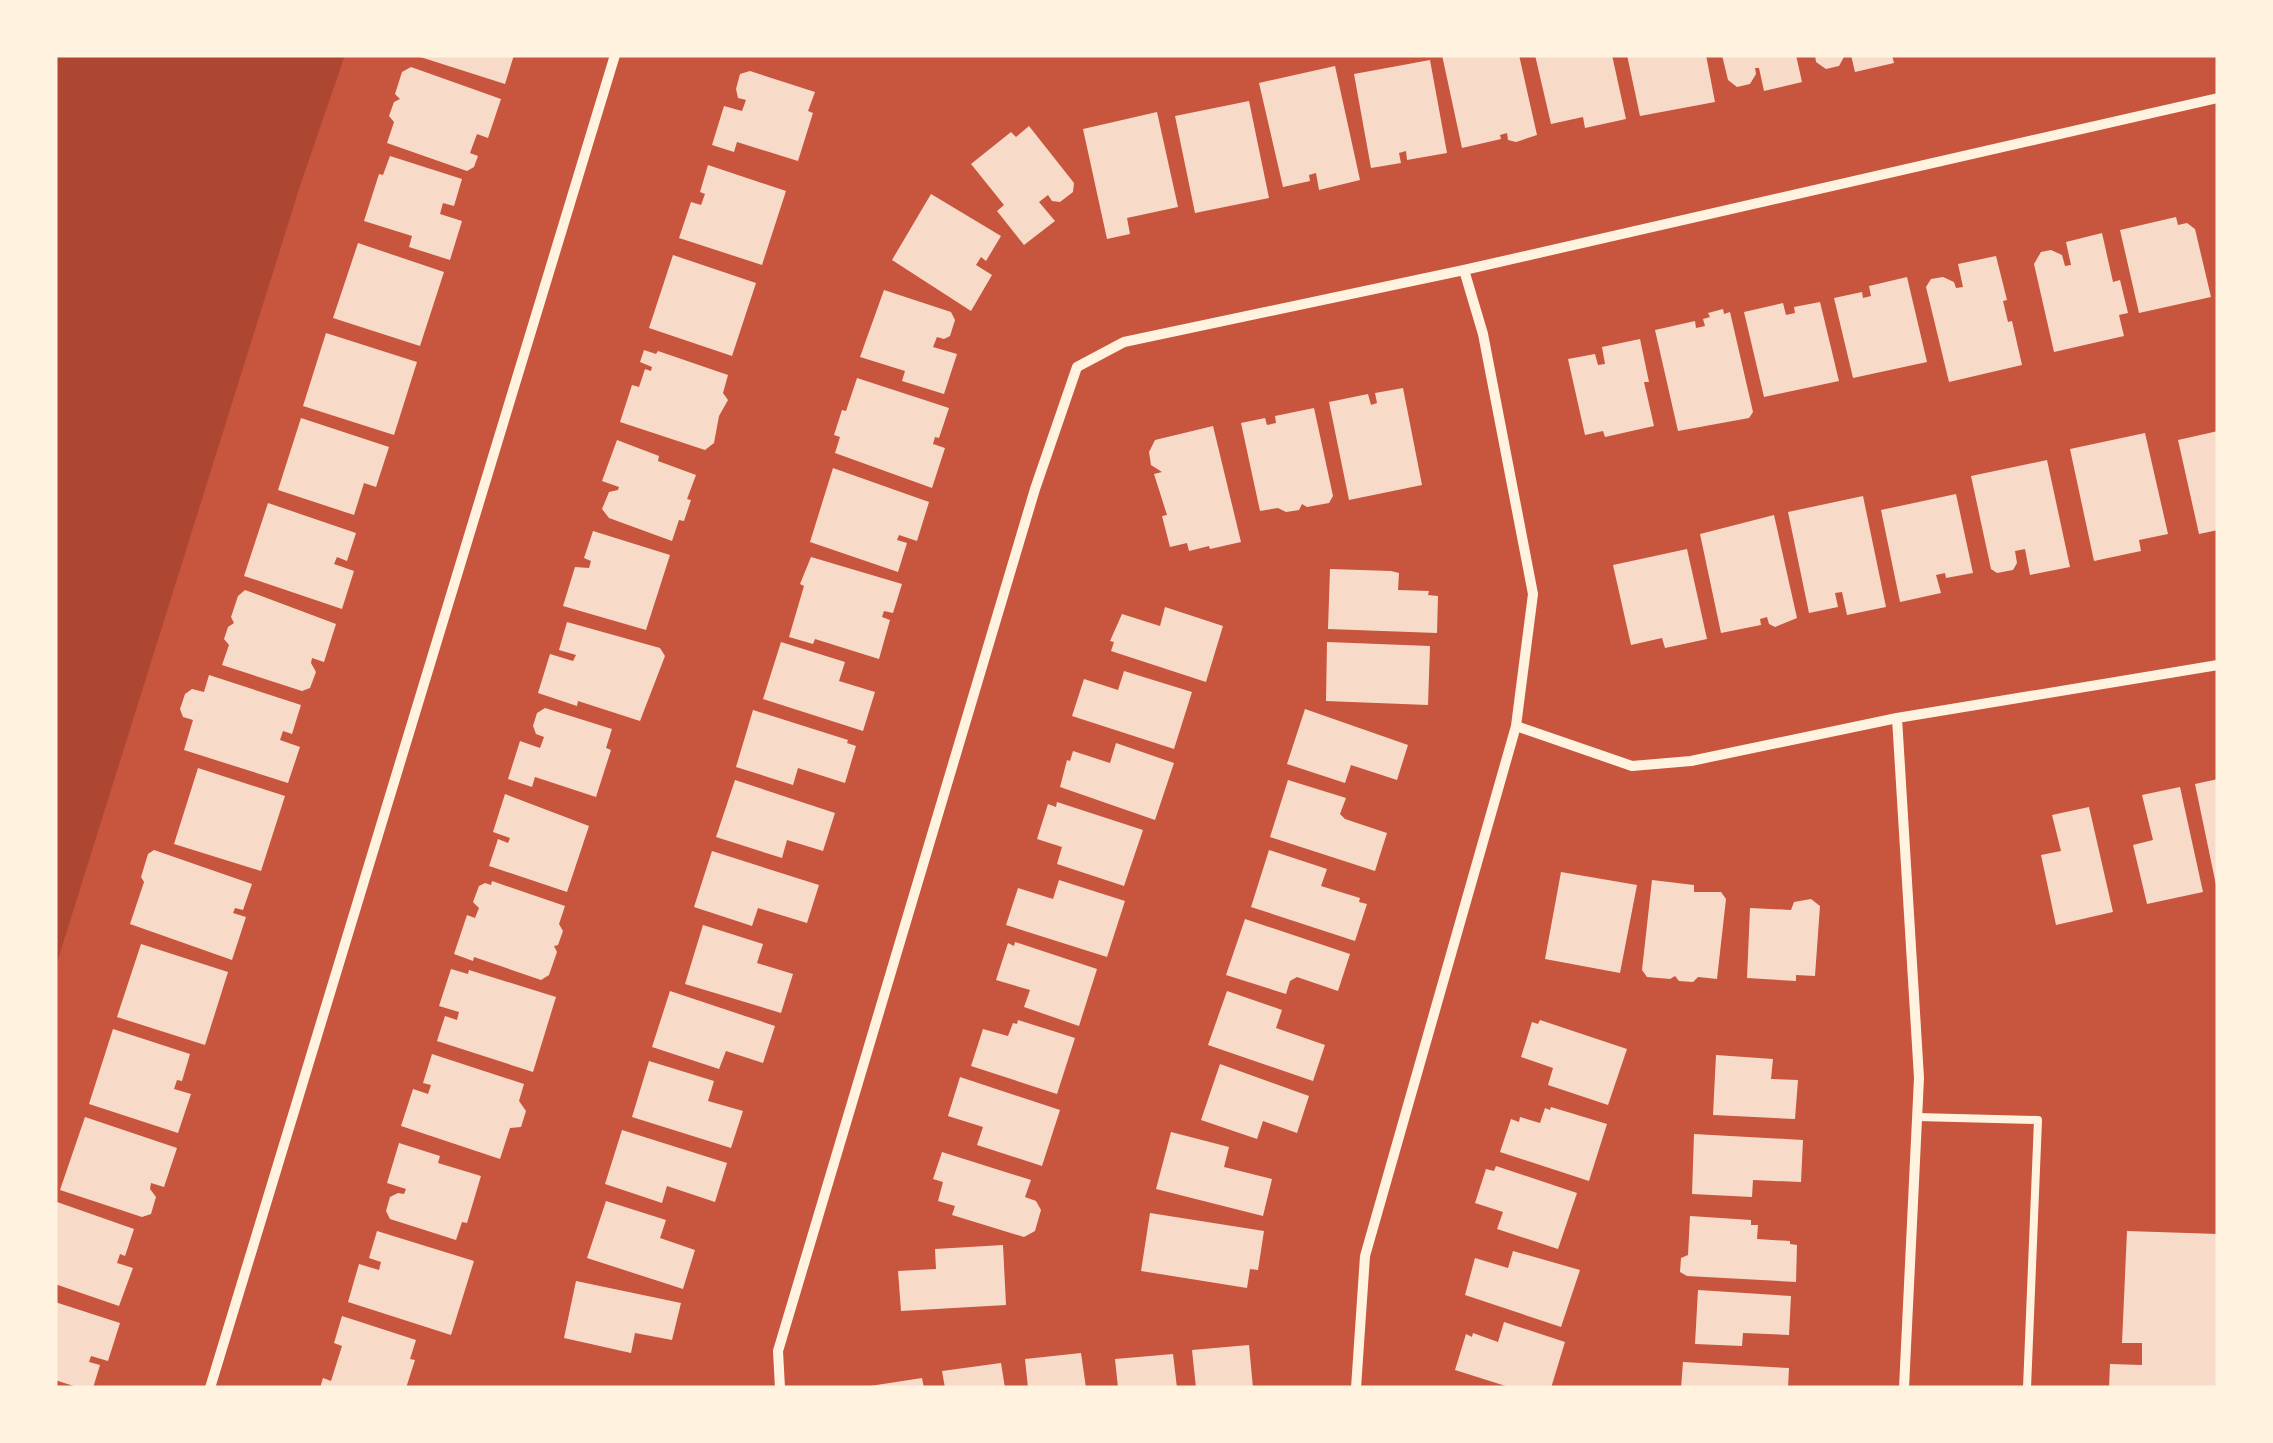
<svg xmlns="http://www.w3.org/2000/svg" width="2273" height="1443" font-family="Bitter,serif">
<rect width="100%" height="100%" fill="#c8553d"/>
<path fill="#ae4732" d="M55,55H345L300,186L55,969Z"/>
<path fill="#f7dbc8" d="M414,55H514L505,84Z
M1442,55H1519L1537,135L1516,142L1508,140L1507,133L1500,135L1501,139L1462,148Z
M1535,55H1612L1626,119L1585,128L1583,117L1551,124Z
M1627,55H1706L1715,102L1640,116Z
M1722,55H1796L1802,82L1764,91L1759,68H1755L1756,74L1750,84L1737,87L1728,80Z
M1815,55H1845L1839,66L1826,69L1816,62Z
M1851,55H1892L1894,63L1855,72Z
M1430,60L1447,153L1407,160L1406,151L1399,153L1401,163L1371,168L1354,74Z
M1335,66L1360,180L1319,190L1316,173L1309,175L1310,181L1283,187L1259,83Z
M411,67L501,99L488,138L477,134L470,153L478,156L474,167L467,171L387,143L394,122L389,116L394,102L400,99L395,94L402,72Z
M750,71L815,92L808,111L813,113L798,161L737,142L734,152L712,145L724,106L742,111L746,100L738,98L736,89L740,74Z
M1249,101L1269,198L1195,213L1175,116Z
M1157,112L1178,207L1127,218L1130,234L1107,239L1083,129Z
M1029,126L1074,183L1073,192L1060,202L1052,201L1048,195L1039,202L1055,221L1024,245L997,211L1004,205L971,164L1011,132L1016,137Z
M390,156L462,179L454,206L443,203L440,214L462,221L450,260L409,247L412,236L364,221L379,174L383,175Z
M708,165L786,191L762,265L679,238L691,202L701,205L705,194L700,192Z
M931,194L1001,236L986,261L981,257L976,265L992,275L971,311L892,260Z
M2176,217L2178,225L2187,223L2195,229L2211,297L2139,313L2120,230Z
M2102,233L2113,282L2120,280L2128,313L2119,315L2124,336L2054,352L2034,264L2041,252L2051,250L2062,255L2065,266L2071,265L2066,242Z
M358,243L444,272L420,346L333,318Z
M673,255L756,283L732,356L649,328Z
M1996,256L2007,300L2003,301L2008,322L2012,321L2022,365L1949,382L1926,287L1931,279L1943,277L1954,282L1956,288L1963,287L1958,264Z
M1907,277L1927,362L1853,378L1834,298L1862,292L1863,298L1871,296L1869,286Z
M884,290L951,312L955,320L950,336L944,339L937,337L933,347L957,354L944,394L902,381L905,371L860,357Z
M1820,302L1839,381L1764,397L1744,312L1783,303L1786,315L1795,313L1794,307Z
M1723,309L1724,314L1730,312L1753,412L1749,418L1678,431L1655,330L1695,321L1696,328L1705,326L1703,319L1710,317L1708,313Z
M326,333L417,362L394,435L303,406Z
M1640,339L1649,382H1644L1654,426L1605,437L1603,431L1585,435L1568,359L1595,354L1598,365L1605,364L1602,347Z
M644,350L656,354L658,351L728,375L723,393L728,400L719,416L714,443L705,450L620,422L632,385L639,387L645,369L651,371L652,367L640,362Z
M857,378L949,408L939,438L935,437L933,444L945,448L932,488L835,453L840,437L834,435L842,410L846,411Z
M1403,388L1422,485L1349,500L1329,402L1368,394L1371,405L1377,403L1375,393Z
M1314,408L1333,496L1329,503L1307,507L1302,504L1299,510L1286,512L1278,508L1260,511L1241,423L1265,418L1267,425L1276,423L1275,416Z
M301,418L389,447L376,487L364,483L354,515L278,490Z
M1213,426L1241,542L1210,549L1209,546L1189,551L1187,543L1170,547L1162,516L1167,515L1154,474L1162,472L1151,465L1149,452L1155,440Z
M2218,431V530L2199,534L2178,440Z
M2145,433L2168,534L2139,540L2141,551L2094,561L2070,449Z
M617,440L659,456L658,461L696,475L687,499L691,500L684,521L679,520L672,541L609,518L602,509L609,492L618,490L619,487L602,481Z
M2047,460L2070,567L2030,575L2025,549L2015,551L2017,563L2013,570L1997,573L1991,569L1971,476Z
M833,468L929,502L917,541L899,535L897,540L907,543L898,572L810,542Z
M1956,494L1973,573L1946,578L1945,573L1936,575L1941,593L1900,602L1881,510Z
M1863,496L1886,607L1847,615L1842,592L1835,593L1838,607L1809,613L1788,512Z
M268,503L356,533L347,561L337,557L334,564L354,571L342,609L244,576Z
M1774,515L1797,618L1775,627L1769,624L1767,617L1760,619L1761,625L1721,633L1700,534Z
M593,531L670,555L646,630L563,606L575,567L589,568L591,561L584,558Z
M1687,549L1707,639L1665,648L1662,638L1631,645L1613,565Z
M811,557L902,584L893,613L884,611L882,617L890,620L879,659L815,639L813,644L789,637L804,586L800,584Z
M1330,569L1391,571L1399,573L1398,590L1429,591L1428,595L1438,596L1437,633L1328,629Z
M245,590L336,624L324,662L312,658L311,663L316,672L310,688L302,691L222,665L229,645L224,639L228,627L234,623L231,617L238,596Z
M1165,607L1223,626L1206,682L1111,651L1114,642L1110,641L1122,614L1160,626Z
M567,622L660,648L665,656L640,721L578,701L577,706L538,693L550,654L573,661L576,655L559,650Z
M781,642L845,662L839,681L875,692L863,731L763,699Z
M1327,642L1430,646L1428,705L1326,701Z
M1124,671L1192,692L1174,749L1072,716L1084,679L1118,690Z
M209,675L301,705L292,734L283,731L280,740L300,747L288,783L184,750L193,720L183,717L180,709L185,694L192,689L204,692Z
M545,708L612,729L606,748L611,750L596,797L535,777L532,787L508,779L520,741L540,748L544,737L536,734L533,726L537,713Z
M1305,709L1408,745L1397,780L1351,765L1345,783L1287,764Z
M753,710L848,740L847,743L856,746L845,783L798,768L793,785L736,767Z
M1116,743L1174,763L1155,820L1060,787L1067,760L1070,761L1073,751L1110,763Z
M198,768L285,796L261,871L174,844Z
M2218,779V885H2216L2195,784Z
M735,780L835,813L823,851L787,840L782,858L716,837Z
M1288,780L1346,798L1340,814L1345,819L1387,833L1375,871L1270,837Z
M2180,787L2203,892L2147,904L2133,845L2153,840L2142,795Z
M505,794L589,826L567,892L489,866L498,839L508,843L510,838L493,832Z
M1057,802L1143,830L1124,886L1057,864L1062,847L1037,839L1048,804L1056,807Z
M2089,807L2113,912L2056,925L2041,855L2061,851L2052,815Z
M154,850L252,884L243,910L235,908L233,913L246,917L232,960L130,924L144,882L141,877L148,854Z
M1269,850L1327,869L1321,886L1360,898L1359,902L1367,904L1355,941L1251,907Z
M712,851L819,885L807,923L758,908L752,926L694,907Z
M1561,872L1637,885L1620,973L1545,959Z
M1059,880L1125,901L1107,957L1006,925L1018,888L1053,899Z
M1652,880L1694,885V892H1721L1726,899L1717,979L1698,977L1693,982L1679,981L1675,976L1670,979L1647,977L1642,970Z
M492,881L565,906L559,924L563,931L558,945L554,946L557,952L549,975L541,980L474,957L473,961L454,954L467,915L475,918L479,908L473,902L479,886L485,883L491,885Z
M1811,899L1820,906L1815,976L1796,975V981L1747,978L1750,908L1791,910L1794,902Z
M1245,919L1350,954L1338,991L1297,977L1290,981L1286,994L1226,975Z
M703,925L763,944L757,963L793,974L781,1013L685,984Z
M1015,942L1097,969L1079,1026L1024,1007L1030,990L996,980L1008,943L1014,946Z
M141,944L228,972L205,1045L117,1017Z
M451,969L468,974L469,970L556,997L533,1072L437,1041L445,1016L457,1020L459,1012L439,1006Z
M670,991L775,1026L763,1063L726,1051L719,1069L652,1047Z
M1227,991L1282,1010L1276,1028L1325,1045L1313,1081L1208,1045Z
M1018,1020L1075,1038L1057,1094L971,1066L983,1029L1008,1036L1013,1023L1017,1024Z
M1540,1020L1627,1049L1608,1105L1548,1085L1553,1068L1521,1057L1532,1022L1538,1024Z
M113,1029L190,1054L182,1081L177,1080L174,1089L191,1094L178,1133L89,1104Z
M432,1054L524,1084L519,1101L526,1111L521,1127L510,1128L500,1159L401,1126L413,1089L428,1094L431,1085L423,1083Z
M1716,1055L1773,1059L1771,1079L1798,1080L1795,1119L1713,1115Z
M649,1061L714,1081L708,1101L743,1111L731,1148L632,1117Z
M1220,1064L1309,1096L1297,1133L1263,1121L1257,1139L1201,1120Z
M960,1077L1060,1110L1042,1166L977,1145L983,1127L948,1116Z
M1551,1107L1607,1124L1589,1181L1500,1152L1511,1119L1519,1122L1520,1117L1540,1123L1545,1108L1550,1110Z
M85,1117L177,1148L164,1187L151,1183L150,1189L156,1197L151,1214L142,1217L60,1190Z
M622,1130L727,1163L715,1202L667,1186L662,1203L605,1184Z
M1171,1132L1229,1147L1224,1167L1272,1179L1263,1216L1156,1189Z
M1694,1134L1803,1140L1801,1182L1753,1180L1752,1197L1692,1194Z
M399,1143L440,1156L438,1163L481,1176L467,1223L462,1222L456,1240L390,1219L386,1211L390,1197L398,1193L404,1194L406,1189L387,1183Z
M942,1152L1031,1180L1025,1197L1036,1201L1041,1210L1035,1231L1024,1237L952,1215L955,1206L938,1201L943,1182L933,1179Z
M1496,1166L1577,1193L1558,1249L1497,1229L1503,1212L1475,1203L1486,1169L1494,1171Z
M606,1201L666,1220L660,1238L695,1250L683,1289L587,1258Z
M57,1202L134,1229L125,1256L120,1254L117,1263L133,1268L119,1306L55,1284Z
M1150,1213L1264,1231L1258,1270L1250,1269L1247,1288L1141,1271Z
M1690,1216L1751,1220V1225H1758L1757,1239L1790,1241V1244L1797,1245L1796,1282L1687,1276L1680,1272L1681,1258L1688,1255Z
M377,1231L474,1261L451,1335L348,1302L359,1264L379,1270L381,1262L369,1258Z
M2127,1231L2218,1234V1388H2109L2110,1364L2142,1365V1343H2122Z
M1003,1245L1006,1305L901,1311L898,1271L936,1269L935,1249Z
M1513,1251L1580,1270L1561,1327L1465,1295L1475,1258L1508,1268Z
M576,1281L681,1303L672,1340L635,1333L631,1353L564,1338Z
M1698,1290L1791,1296L1789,1335L1743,1333L1742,1346L1695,1344Z
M55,1302L120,1323L108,1361L91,1356L89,1362L100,1365L93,1388H80L55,1380Z
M342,1316L416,1340L410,1359L415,1360L406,1388H320L323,1378L331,1381L342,1346L334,1343Z
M1504,1322L1565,1342L1551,1388H1512L1455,1370L1466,1334L1472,1337L1473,1333L1498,1342Z
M1249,1345L1253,1388H1196L1192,1350Z
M1081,1353L1086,1388H1028L1025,1359Z
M1173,1354L1177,1388H1118L1115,1359Z
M1683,1362L1789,1368L1788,1388H1681Z
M1001,1363L1005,1388H945L942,1371Z
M922,1378L924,1388H870V1386Z"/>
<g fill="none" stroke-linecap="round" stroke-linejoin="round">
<path stroke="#fff3e0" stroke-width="8" d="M1917,1117L2038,1120L2027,1388"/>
<path stroke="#fff3e0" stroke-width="10" d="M1897,718L1919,1078L1904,1388
M1516,726L1632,766L1691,761L1897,718L2218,665
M210,1388L615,55
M780,1388L778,1351L1035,489L1077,367L1124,342L1464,270L2218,98
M1356,1388L1365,1256L1516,726L1533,594L1483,334L1464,270"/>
</g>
<rect width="2273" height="1443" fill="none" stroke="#fff3e0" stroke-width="115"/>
</svg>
